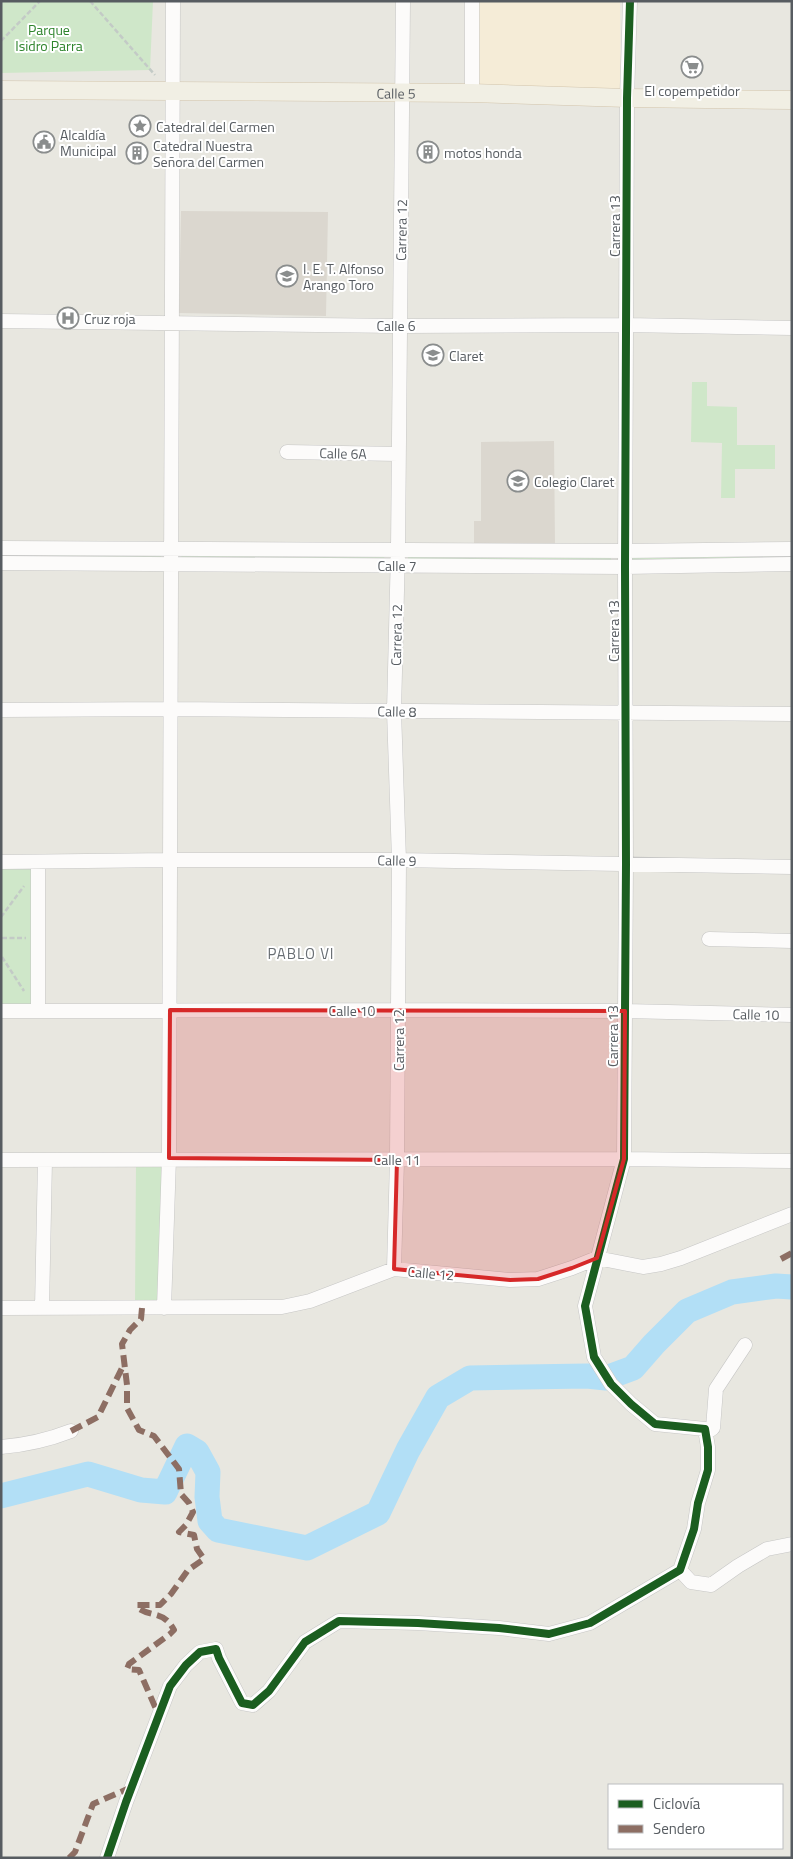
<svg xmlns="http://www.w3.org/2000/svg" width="793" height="1859" font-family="'Titillium Web',sans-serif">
<rect width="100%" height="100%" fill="#e8e7e0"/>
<path fill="#f5ecd7" d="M475,1H620L621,90H475Z"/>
<path fill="#dbd7cf" d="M181,211L328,212L326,316L179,313Z
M554,441L555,545L474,546V521H481V442Z"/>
<path fill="#cfe7c9" d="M1,1H153L150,70L1,73Z
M692,382H707V406L737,407V445H775V469H735V498H721L722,443L691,442Z
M1,551L161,552V558H1Z
M385,553L384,560H182L181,554Z
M408,553L611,556V563L408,561Z
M792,554V560L632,562V555Z
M1,867H34L35,1007H1Z
M163,1163L161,1304L135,1305L136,1164Z"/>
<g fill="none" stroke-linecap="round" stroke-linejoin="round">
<path stroke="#b2dff6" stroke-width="25" d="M1,1496L88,1474L141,1490L165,1492L187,1446L197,1452L208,1472L207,1497L210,1521L218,1530L307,1548L378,1513L408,1450L438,1397L470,1378L587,1376L606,1378L633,1368L654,1344L687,1311L732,1292L776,1286L792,1287"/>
<g stroke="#c6c6c5" stroke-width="15">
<path id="minor" d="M472,1V93
M1,321L400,326L626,325L792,328
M287,452L398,454
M1,548L626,551L792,549
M1,563L625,567L792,564
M1,710L171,709L792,714
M1,862L170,860H399L792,867
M38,862V1011
M709,939L792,941
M1,1011L398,1010L625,1011L792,1015
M1,1160L624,1159L792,1161
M394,1269L397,1160L399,860L394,711L398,550L403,1
M1,1308L282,1307L310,1301L394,1269L510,1280L538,1279L572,1268L597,1258L643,1267L661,1264L681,1258L792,1214
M42,1308L45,1160
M164,1308L169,1158L173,1
M706,1433L713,1428L716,1389L745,1345
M1,1447C26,1445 48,1440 71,1431
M680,1570L691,1582L711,1585L738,1566L767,1549L792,1544
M107,1858L126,1802L170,1686L186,1665L200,1652L216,1649L219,1658L242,1703L253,1705L269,1691L305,1642L339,1621L418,1623L499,1628L549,1634L590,1623L680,1570L694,1529L698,1503L708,1470V1447L705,1429L655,1424L631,1404L611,1384L594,1357L585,1306L624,1159L626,864L625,567L627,98L630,1"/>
</g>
<g stroke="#d3c5ac" stroke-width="19">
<g id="major">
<path id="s1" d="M1,90L472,93L627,98L792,100"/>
</g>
</g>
<path stroke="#c3cac6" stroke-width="2.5" stroke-dasharray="5 2.5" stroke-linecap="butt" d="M90,1L155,75
M1,41L40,1
M1,917L24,886
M2,938H26
M2,957L24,991"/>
<use href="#minor" stroke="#fcfbfa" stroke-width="14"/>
<use href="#major" stroke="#f1efe4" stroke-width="18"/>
<path stroke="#8d6e63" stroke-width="6" stroke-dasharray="12 6" stroke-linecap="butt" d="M781,1259L792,1253
M142,1308L141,1319L130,1330L122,1344L127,1385V1408L139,1430L154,1436L179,1469L181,1494L189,1503L193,1512L186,1525L179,1532L194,1535L197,1549L204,1559L188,1570L171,1594L160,1605H137L138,1608C153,1618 163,1610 174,1630L170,1634L129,1664L127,1669L139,1670L159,1716
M71,1431L98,1417L124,1364
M69,1858L75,1852L93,1804L132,1787"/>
<g stroke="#fff" stroke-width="11">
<path id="cycleway" d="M107,1858L126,1802L170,1686L186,1665L200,1652L216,1649L219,1658L242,1703L253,1705L269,1691L305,1642L339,1621L418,1623L499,1628L549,1634L590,1623L680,1570L694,1529L698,1503L708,1470V1447L705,1429L655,1424L631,1404L611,1384L594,1357L585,1306L624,1159L626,864L625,567L627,98L630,1"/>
</g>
<use href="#cycleway" stroke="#1b5e20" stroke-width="8"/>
</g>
<path fill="#d62828" fill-opacity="0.2" stroke="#d62828" stroke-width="4" stroke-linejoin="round" d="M170,1010L625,1011L624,1159L597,1258L572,1268L538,1279L510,1280L394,1269L397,1160L169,1158Z"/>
<defs>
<g id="supermarket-ring" transform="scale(1.125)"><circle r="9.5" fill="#fff" stroke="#8a8d8d" stroke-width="1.5"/><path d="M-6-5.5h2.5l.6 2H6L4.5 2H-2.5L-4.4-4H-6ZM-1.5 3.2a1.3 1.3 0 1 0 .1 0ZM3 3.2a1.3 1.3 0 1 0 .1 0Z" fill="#8a8d8d"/></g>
<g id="sight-ring" transform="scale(1.125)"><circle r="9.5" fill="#fff" stroke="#8a8d8d" stroke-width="1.5"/><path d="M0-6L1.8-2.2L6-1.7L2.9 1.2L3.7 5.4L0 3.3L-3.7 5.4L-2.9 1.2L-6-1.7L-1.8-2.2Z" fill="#8a8d8d"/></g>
<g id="civic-ring" transform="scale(1.125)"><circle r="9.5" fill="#fff" stroke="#8a8d8d" stroke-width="1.5"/><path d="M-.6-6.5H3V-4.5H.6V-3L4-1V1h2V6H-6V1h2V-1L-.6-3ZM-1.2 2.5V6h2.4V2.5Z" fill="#8a8d8d"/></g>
<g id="building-ring" transform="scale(1.125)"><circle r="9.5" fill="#fff" stroke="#8a8d8d" stroke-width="1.5"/><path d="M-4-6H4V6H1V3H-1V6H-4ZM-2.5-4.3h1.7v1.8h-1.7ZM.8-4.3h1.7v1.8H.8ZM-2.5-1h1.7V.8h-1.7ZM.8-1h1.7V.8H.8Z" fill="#8a8d8d"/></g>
<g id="school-ring" transform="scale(1.125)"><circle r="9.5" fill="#fff" stroke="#8a8d8d" stroke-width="1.5"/><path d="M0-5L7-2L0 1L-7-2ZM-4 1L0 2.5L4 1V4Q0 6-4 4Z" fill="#8a8d8d"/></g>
<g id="hospital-ring" transform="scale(1.125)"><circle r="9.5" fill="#fff" stroke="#8a8d8d" stroke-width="1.5"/><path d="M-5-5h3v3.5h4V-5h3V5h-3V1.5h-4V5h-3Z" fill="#8a8d8d"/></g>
</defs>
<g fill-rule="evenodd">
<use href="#supermarket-ring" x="692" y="67"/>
<use href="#sight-ring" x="140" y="126"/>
<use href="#civic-ring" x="44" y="142"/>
<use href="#building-ring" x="428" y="152"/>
<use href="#building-ring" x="137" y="153"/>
<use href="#school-ring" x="287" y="276"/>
<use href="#hospital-ring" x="68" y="318"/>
<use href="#school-ring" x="433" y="355"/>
<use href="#school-ring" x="518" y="481"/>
</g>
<g text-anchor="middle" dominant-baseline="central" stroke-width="4" stroke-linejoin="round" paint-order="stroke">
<g font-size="14" fill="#2e842c" stroke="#fff">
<text x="49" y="29">Parque<tspan x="49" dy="16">Isidro Parra</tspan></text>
</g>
<g font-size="14" fill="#575c61" stroke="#fff" text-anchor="start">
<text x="692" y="90" text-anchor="middle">El copempetidor</text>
<text x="156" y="126">Catedral del Carmen</text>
<text x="60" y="134">Alcaldía<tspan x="60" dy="16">Municipal</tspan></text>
<text x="153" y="145">Catedral Nuestra<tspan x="153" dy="16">Señora del Carmen</tspan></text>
<text x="444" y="152">motos honda</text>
<text x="303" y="268">I. E. T. Alfonso<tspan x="303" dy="16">Arango Toro</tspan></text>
<text x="84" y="318">Cruz roja</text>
<text x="449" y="355">Claret</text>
<text x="534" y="481">Colegio Claret</text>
</g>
<g font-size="14" fill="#575c61" stroke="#fff">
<text stroke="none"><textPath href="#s1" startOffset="395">Calle 5</textPath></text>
<text transform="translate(614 226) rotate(-90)">Carrera 13</text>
<text transform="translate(401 230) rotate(-89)">Carrera 12</text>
<text x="396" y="325">Calle 6</text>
<text transform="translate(343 453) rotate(1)">Calle 6A</text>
<text x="397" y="565">Calle 7</text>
<text transform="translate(613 631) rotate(-90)">Carrera 13</text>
<text transform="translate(396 635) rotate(-89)">Carrera 12</text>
<text transform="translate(397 711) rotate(1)">Calle 8</text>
<text transform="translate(397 860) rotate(1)">Calle 9</text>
<text x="352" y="1010">Calle 10</text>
<text transform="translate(756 1014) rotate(1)">Calle 10</text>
<text transform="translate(612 1036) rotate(-90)">Carrera 13</text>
<text transform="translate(398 1040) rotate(-90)">Carrera 12</text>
<text x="397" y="1159">Calle 11</text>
<text transform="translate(431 1273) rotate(5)">Calle 12</text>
</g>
<g font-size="15" letter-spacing="1" fill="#686e73" stroke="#fff">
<text x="301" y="953">PABLO VI</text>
</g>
</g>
<rect width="793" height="1859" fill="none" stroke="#575c61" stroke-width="5"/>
<rect x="608" y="1784" width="175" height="65" fill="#ffffff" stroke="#bcbec0"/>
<rect x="618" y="1800" width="25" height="8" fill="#1b5e20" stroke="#bcbec0"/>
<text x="653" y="1809" font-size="15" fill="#575c61">Ciclovía</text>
<rect x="618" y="1825" width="25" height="8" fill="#8d6e63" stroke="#bcbec0"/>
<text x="653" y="1834" font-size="15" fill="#575c61">Sendero</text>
</svg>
